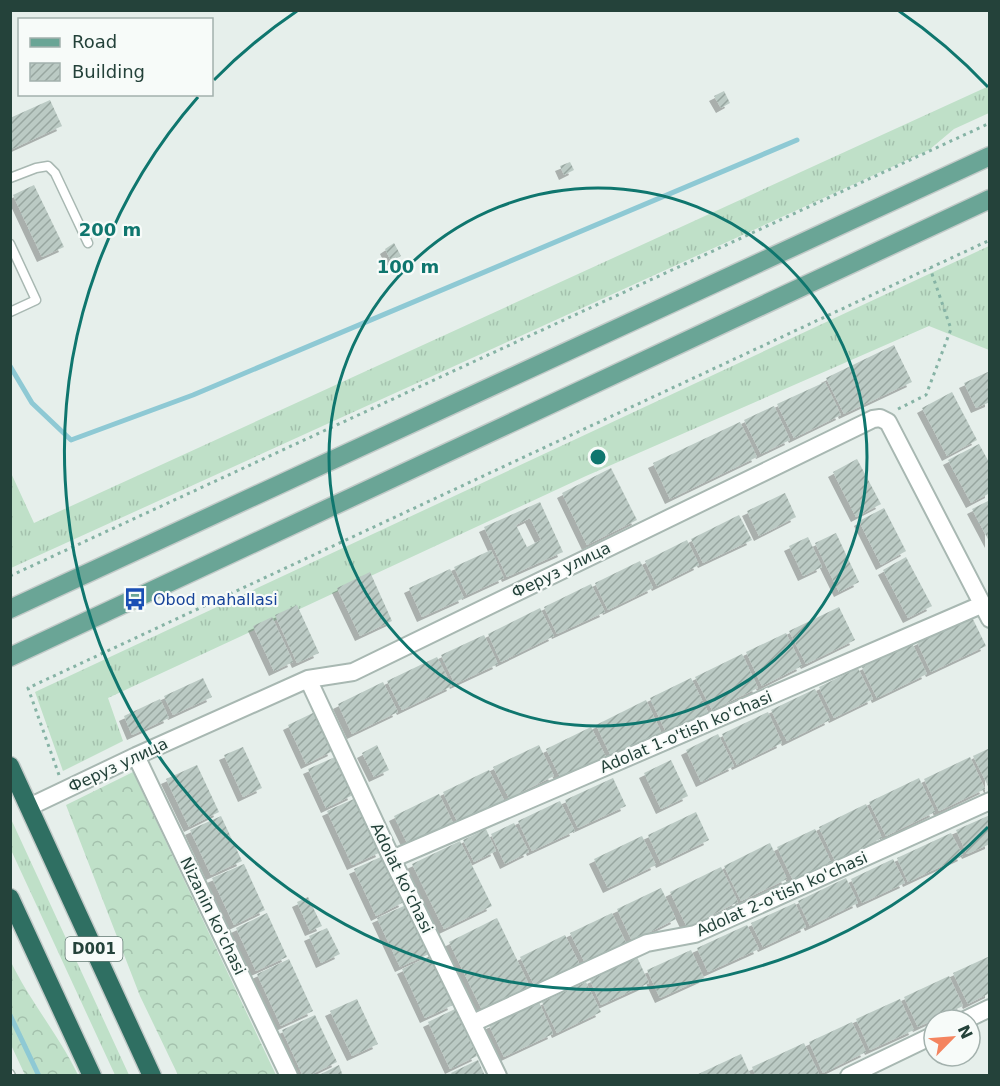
<svg xmlns="http://www.w3.org/2000/svg" width="1000" height="1086" font-family="'DejaVu Sans',sans-serif">
<defs>
<pattern id="grass-tufts" width="24" height="20" patternUnits="userSpaceOnUse" patternTransform="scale(1.5)"><rect width="24" height="20" fill="#bfe0c8"/><path d="M3 7l-1-3M5 7V3M7 7l1-3M15 17l-1-3M17 17v-4M19 17l1-3" fill="none" stroke="#a4c1ad"/></pattern>
<pattern id="forest-crowns" width="20" height="18" patternUnits="userSpaceOnUse" patternTransform="scale(1.5)"><rect width="20" height="18" fill="#bfe0c8"/><path d="M2 6a3 3 0 1 1 6 0M12 15a3 3 0 1 1 6 0" fill="none" stroke="#a4c1ad"/></pattern>
<pattern id="building-hatch" width="6" height="6" patternUnits="userSpaceOnUse" patternTransform="scale(1.5)"><rect width="6" height="6" fill="#bbcac4"/><path d="M-1 1l2-2M0 6l6-6M5 7l2-2" fill="none" stroke="#98a6a0"/></pattern>
<filter id="shadow"><feDropShadow dx="-5" dy="5" stdDeviation="0" flood-color="#0004"/></filter>
</defs>
<rect width="100%" height="100%" fill="#e6efeb"/>
<path fill="url(#grass-tufts)" d="M989,86V113L954,129L929,150L11,568V473L34,523Z
M989,246V350L929,326L586,476L108,698L123,741L63,771L35,692Z
M10,819H11L129,1075H115L11,850Z"/>
<path fill="url(#forest-crowns)" d="M133,772L276,1075H178L140,996L66,805Z
M10,960C30,1002 59,1035 78,1075H25L11,1045Z"/>
<g fill="none" stroke-linecap="round" stroke-linejoin="round">
<path stroke="#8ec9d4" stroke-width="5" d="M10,366L32,403L71,440L193,395L797,140
M10,1015L39,1076"/>
</g>
<path fill="url(#building-hatch)" fill-rule="evenodd" filter="url(#shadow)" d="M724,91L730,103L721,108L714,96Z
M50,100L62,126L10,150V118Z
M570,162L574,170L564,175L560,166Z
M34,185L64,247L42,257L13,195Z
M394,243L401,256L391,261L385,249Z
M894,345L912,382L844,414L826,378Z
M990,371V402L976,408L964,383Z
M825,382L841,415L794,438L777,404Z
M952,392L977,440L947,456L922,408Z
M774,406L790,440L761,454L744,420Z
M740,422L757,457L670,499L653,463Z
M979,444L990,464V493L971,503L948,460Z
M857,459L881,504L856,517L833,472Z
M611,468L637,520L587,545L562,493Z
M785,493L796,517L759,536L747,511Z
M990,500V543L972,509Z
M540,502L563,552L507,577L484,527ZM530,518L541,540L527,547L516,525Z
M884,508L906,551L881,565L859,521Z
M739,515L752,540L703,563L691,539Z
M836,533L859,582L839,592L815,543Z
M808,537L822,567L803,576L789,546Z
M687,540L699,565L657,586L645,561Z
M491,550L504,578L467,595L454,567Z
M906,557L932,606L908,618L883,570Z
M640,561L653,588L608,610L595,583Z
M450,569L464,598L422,617L409,588Z
M370,572L392,621L360,636L337,588Z
M591,584L605,612L557,634L544,607Z
M297,605L319,653L297,663L275,615Z
M839,607L855,640L806,664L789,631Z
M540,608L554,636L501,662L488,634Z
M971,615L986,646L931,672L917,642Z
M272,617L293,662L274,671L253,626Z
M786,633L802,666L762,686L746,652Z
M484,635L498,664L455,684L441,655Z
M912,643L927,674L877,698L862,667Z
M742,654L758,688L712,710L695,677Z
M437,657L452,686L402,710L387,681Z
M858,668L873,699L834,718L819,687Z
M203,678L212,697L173,715L164,696Z
M691,678L708,712L666,732L650,698Z
M383,682L398,712L352,734L338,704Z
M815,689L830,720L787,741L771,710Z
M160,699L169,718L132,735L124,716Z
M646,700L662,734L612,758L596,725Z
M315,712L333,751L306,764L288,725Z
M768,712L782,743L737,765L722,734Z
M591,727L607,759L562,781L546,749Z
M718,734L734,766L701,782L686,750Z
M377,745L389,770L374,777L362,753Z
M539,745L554,776L509,798L493,767Z
M243,747L262,788L243,797L224,755Z
M990,748V790L973,756Z
M335,757L353,795L326,808L308,769Z
M970,757L985,789L939,811L924,779Z
M671,760L688,796L661,809L644,773Z
M197,765L219,812L189,827L166,779Z
M489,770L504,800L458,823L443,792Z
M613,778L626,806L578,828L565,800Z
M919,778L935,812L886,836L869,802Z
M439,794L454,825L409,847L394,816Z
M356,798L381,852L352,865L327,811Z
M560,801L575,831L532,851L518,821Z
M866,804L882,838L835,861L819,827Z
M696,812L709,840L661,863L648,835Z
M990,815V844L967,854L956,830Z
M221,816L242,861L211,875L190,830Z
M514,823L529,852L505,864L491,834Z
M486,829L496,851L474,862L463,840Z
M815,829L831,862L793,880L777,847Z
M951,833L963,856L908,882L897,858Z
M642,836L656,865L608,888L594,859Z
M460,841L492,906L444,929L412,864Z
M770,843L787,879L741,901L724,866Z
M383,856L404,902L376,916L354,869Z
M893,859L905,883L862,903L851,879Z
M244,864L265,910L234,925L212,878Z
M721,867L738,902L687,927L670,892Z
M846,878L858,903L810,926L798,901Z
M661,888L676,919L632,941L617,909Z
M308,897L322,926L310,931L297,902Z
M795,903L806,927L763,947L751,923Z
M406,905L429,954L400,967L377,918Z
M267,913L287,957L256,971L236,928Z
M612,913L626,943L585,963L570,933Z
M497,918L531,989L483,1012L449,942Z
M747,925L759,949L708,972L697,948Z
M327,928L340,954L321,963L309,936Z
M565,935L580,965L535,987L520,957Z
M691,950L704,978L660,998L647,970Z
M430,956L453,1005L425,1018L402,969Z
M990,956V993L968,1004L953,973Z
M637,957L649,983L601,1005L590,980Z
M289,959L313,1011L281,1026L257,974Z
M949,976L963,1006L918,1027L904,997Z
M586,982L601,1012L557,1033L542,1002Z
M357,999L378,1044L352,1056L330,1011Z
M900,999L914,1030L870,1050L856,1019Z
M539,1002L553,1034L504,1057L489,1025Z
M455,1009L477,1056L450,1069L428,1022Z
M315,1015L337,1062L308,1076H303L282,1030Z
M852,1022L866,1052L823,1073L809,1042Z
M804,1043L819,1074L756,1076L752,1067Z
M741,1054L751,1076H694Z
M478,1060L485,1076H453L451,1073Z
M339,1065L343,1076H317Z"/>
<g fill="none" stroke-linecap="round" stroke-linejoin="round">
<g stroke="#a8b8b2" stroke-width="11">
<path id="lane" d="M10,178L36,168L48,166L55,173L88,243
M10,244L36,300L10,312
M10,1074L11,1076"/>
</g>
<g stroke="#a8b8b2" stroke-width="20">
<path id="street" d="M308,679L392,859L498,1076
M136,756L289,1076
M29,807L136,756L308,679L353,672L873,419L880,418L888,422L990,619
M392,859L981,605
M965,1020L990,1008
M473,1023L647,943L695,934L990,801
M849,1076L934,1035"/>
</g>
<g stroke="#c2cac8" stroke-width="21">
<path id="primary" d="M10,609L990,156
M10,657L990,199"/>
</g>
<g stroke="#c2cac8" stroke-width="21">
<path id="highway" d="M10,766L152,1076
M10,898L92,1076"/>
</g>
<path stroke="#86b3a5" stroke-width="3" stroke-dasharray="3 4.5" stroke-linecap="butt" d="M898,409L926,395L951,329L930,268
M10,576L990,123
M59,775L28,688L990,240"/>
<use href="#lane" stroke="#fff" stroke-width="8"/>
<use href="#street" stroke="#fff" stroke-width="16"/>
<use href="#primary" stroke="#6aa596" stroke-width="18"/>
<use href="#highway" stroke="#2f6f62" stroke-width="18"/>
</g>
<g fill="none" stroke="#0f766e" stroke-width="3">
<circle cx="598" cy="457" r="269"/>
<path d="M988 827A538 538 0 0 1 198 97M214 80A538 538 0 0 1 297 11M899 11A538 538 0 0 1 988 87"/>
</g>
<defs>
<g id="bus-bare" transform="scale(1.8)"><path d="M-5-6H5V4H4V6H2V4H-2V6H-4V4H-5ZM-3.5-4V0h7V-4ZM-3.5 1.2v1.5H-2V1.2ZM2 1.2v1.5H3.5V1.2Z" fill="#1a4fb4" stroke="#f7fbf9" stroke-width="2.5" paint-order="stroke"/></g>
</defs>
<g fill-rule="evenodd">
<use href="#bus-bare" x="135" y="599"/>
</g>
<g text-anchor="middle" dominant-baseline="central" stroke-width="4.5" stroke-linejoin="round" paint-order="stroke">
<rect fill="#f7fbf9" stroke="#637a73" stroke-width="1.5" x="65.5" y="937" width="57" height="24" rx="4.5"/>
<g font-size="15" font-weight="bold" fill="#24423a">
<text x="94" y="949">D001</text>
</g>
<g font-size="16" fill="#24423a" stroke="#f7fbf9">
<text transform="translate(561 570) rotate(-26)">Феруз улица</text>
<text transform="translate(686 732) rotate(-23)">Adolat 1-o'tish ko'chasi</text>
<text transform="translate(118 765) rotate(-25)">Феруз улица</text>
<text transform="translate(402 878) rotate(64)">Adolat ko'chasi</text>
<text transform="translate(782 894) rotate(-24)">Adolat 2-o'tish ko'chasi</text>
<text transform="translate(213 916) rotate(64)">Nizanin ko'chasi</text>
</g>
<g font-size="16" fill="#164399" stroke="#f7fbf9" text-anchor="start">
<text x="153" y="599">Obod mahallasi</text>
</g>
</g>
<circle cx="598" cy="457" r="9" fill="#0f766e" stroke="#f7fbf9" stroke-width="3"/>
<g font-size="18" text-anchor="middle" font-weight="bold" fill="#0f766e" stroke="#f7fbf9" stroke-width="4.5" stroke-linejoin="round" paint-order="stroke">
<text x="110" y="236">200 m</text>
<text x="408" y="273">100 m</text>
</g>
<rect width="1000" height="1086" fill="none" stroke="#24423a" stroke-width="24"/>
<rect x="18" y="18" width="195" height="78" fill="#f7fbf9" stroke="#a3b1ad" stroke-width="1.5"/>
<rect x="30" y="38" width="30" height="9" fill="#6aa596" stroke="#a3b1ad" stroke-width="1.5"/>
<text x="72" y="48" font-size="18" fill="#24423a">Road</text>
<rect x="30" y="63" width="30" height="18" fill="url(#building-hatch)" stroke="#a3b1ad" stroke-width="1.5"/>
<text x="72" y="78" font-size="18" fill="#24423a">Building</text>
<g transform="translate(952 1038) rotate(65)"><circle r="28" fill="#f7fbf9" stroke="#a3b1ad" stroke-width="1.5"/>
<path d="M0-4.5L10 22L0 15L-10 22Z" fill="#f4845f"/>
<text y="-9" font-size="16" font-weight="bold" text-anchor="middle" fill="#24423a">N</text>
</g>
</svg>
